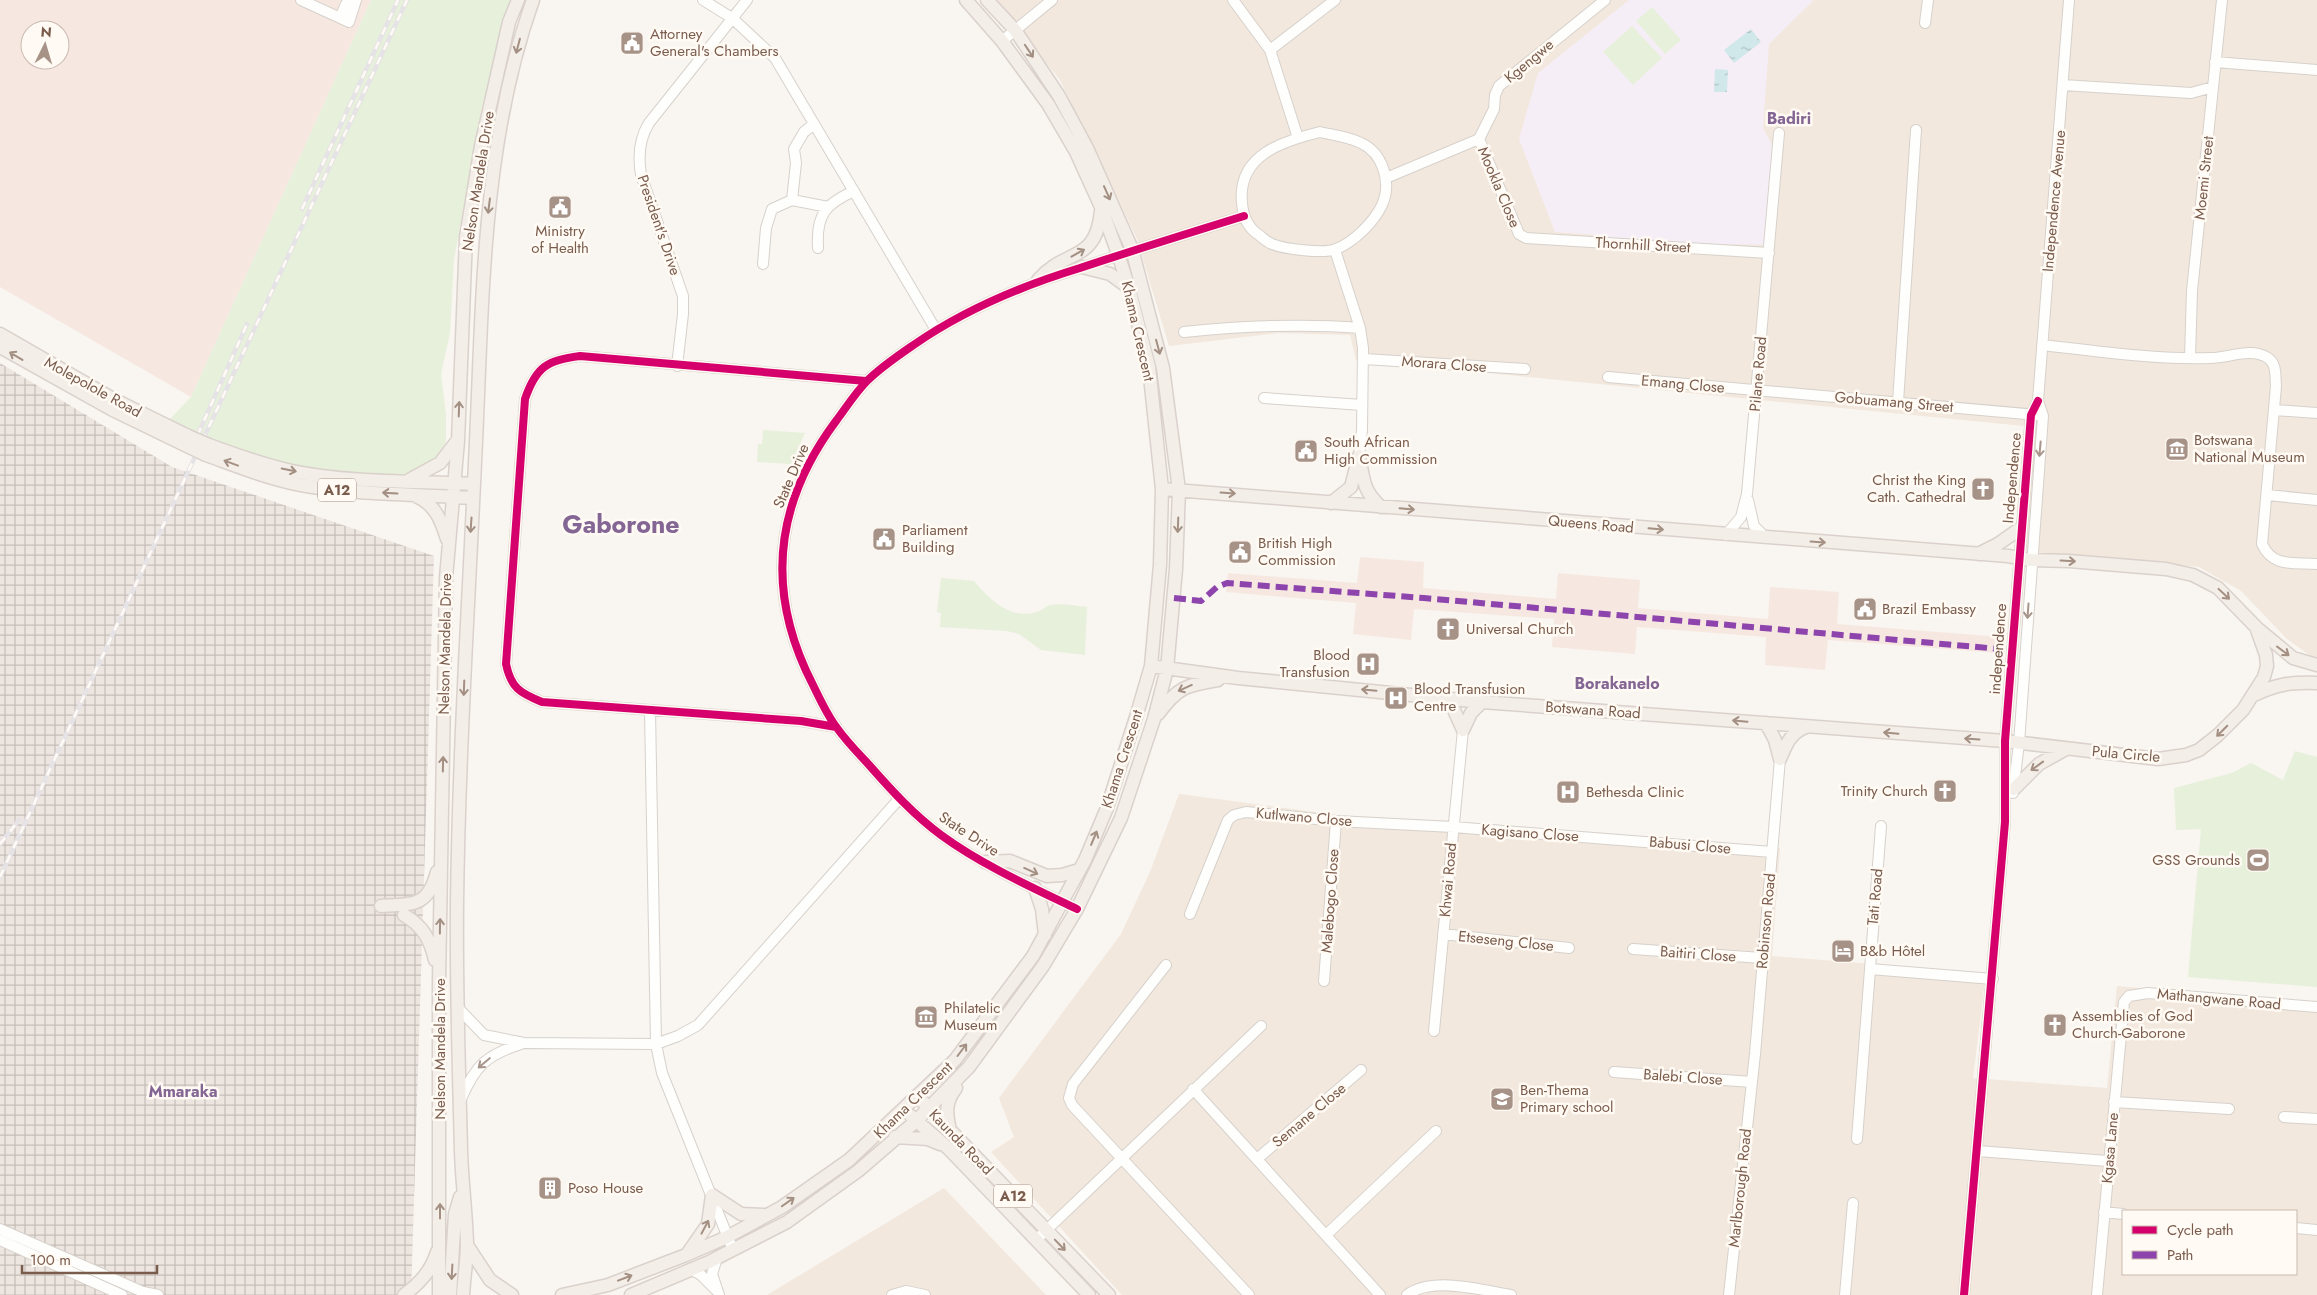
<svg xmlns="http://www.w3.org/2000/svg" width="2317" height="1295" font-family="Jost,sans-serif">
<defs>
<pattern id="industrial-grid" width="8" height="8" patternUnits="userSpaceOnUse" patternTransform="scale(1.25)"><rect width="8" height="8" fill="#ede5e0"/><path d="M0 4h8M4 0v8" fill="none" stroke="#c5bdb8"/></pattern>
<pattern id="water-ripples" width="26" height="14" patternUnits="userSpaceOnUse" patternTransform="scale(1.25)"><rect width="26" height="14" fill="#d0e8ea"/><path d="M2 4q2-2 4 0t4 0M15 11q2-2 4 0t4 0" fill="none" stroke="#aebfc0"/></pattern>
</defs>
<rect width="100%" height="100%" fill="#f9f5f0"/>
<path fill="#f2e8de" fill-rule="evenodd" d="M995,0H2317V658L2312,657L2287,639L2241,591L2199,567L2014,550L2024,426L1356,360L1350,335L1278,333L1169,346L1137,239L1060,80Z
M1179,794L1337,815L1467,822L1780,848L1772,956L1986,973L1973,1078L2107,1088L2117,986L2317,1004V1295H1122L991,1152L1014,1137L999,1098L1121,934L1150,872ZM2123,1211H2296V1274H2123Z
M944,1188L1046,1295H767Z"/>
<path fill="#f6e8e1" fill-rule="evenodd" d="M0,0H371L191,397L0,287ZM30,30H60V60H30Z
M1360,557L1424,562L1423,588L1556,599L1558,573L1640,580L1638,608L1768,619L1770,587L1839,592L1837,624L2001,637L1999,653L1828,640L1825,670L1765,665L1766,637L1637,627L1635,654L1552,647L1554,619L1414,609L1411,640L1353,634L1356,603L1226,592L1228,573L1357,583Z"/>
<path fill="url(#industrial-grid)" d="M0,363L172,467L434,556L411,1295H0Z"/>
<path fill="#f6eef6" d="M1629,0H1814L1769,44L1763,128L1779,158L1772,245L1655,243L1600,246L1595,235L1555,232L1519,139L1538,73Z"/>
<path fill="#e7f0db" d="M371,0H511L482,106L454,260L450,333L441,374L446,415V439L445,452L438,460L412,474H341L259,461L167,422L191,397Z
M1652,7L1681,40L1665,54L1636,21Z
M1632,26L1662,58L1633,85L1603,52Z
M763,430L805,433L791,464L757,462L758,444H762Z
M941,578L974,581C990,600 1010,620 1037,612C1042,611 1046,605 1051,605C1062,603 1076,606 1087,607L1085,655L1041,650L1019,634L1007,631L940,627L941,613L937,612Z
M2295,751L2317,757V987L2188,977L2201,829L2176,830L2174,788L2232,773L2251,763L2283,780Z"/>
<path fill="url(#water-ripples)" d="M1751,29L1761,42L1734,63L1724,50Z
M1715,69L1728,70L1727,92H1714Z"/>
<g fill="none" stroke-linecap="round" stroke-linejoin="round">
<g stroke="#d7d1cb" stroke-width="12">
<path id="minor" d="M301,0L349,22L356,0
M703,0L732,18L775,58L936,330
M1233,0L1270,50L1298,138
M340,18L346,4L350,0
M1925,23L1928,0
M1002,41L1052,0
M1270,50L1335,0
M2215,62L2317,70
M2063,85L2191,93L2213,87
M1320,132C1333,135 1349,137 1361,143C1383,153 1392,183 1382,205C1374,222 1354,242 1336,249C1324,254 1284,249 1272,244C1267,242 1263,238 1259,235C1248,228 1243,216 1242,203C1237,155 1283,141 1320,132Z
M1479,139L1519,234L1526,238L1769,253
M1479,139L1494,109L1495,95L1499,86L1605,0
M1386,178L1479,139
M792,200L828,207
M818,248C816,215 825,204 854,191
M1335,250L1360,328L1363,348L1362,430L1359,456
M763,264L766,228L772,209L792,200L796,163L794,149L804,132L814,124
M1184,332C1243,326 1300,323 1360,328
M2042,345C2098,351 2155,360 2211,358C2229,358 2251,347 2268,358C2277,364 2275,376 2276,386L2262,544C2273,568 2293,562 2317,564
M2190,357L2192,291L2222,0
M1364,359L1525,369
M677,366L683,314V296L641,175C638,157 639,139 649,123L747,0
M1608,377L2038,415
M1264,398L1362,405
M1898,402L1916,130
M2274,410L2317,413
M2267,495L2317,500
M1748,500L1754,526L1766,538
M1726,535L1741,517L1747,494L1779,133
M650,711L656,1044L662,1073L733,1250
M836,727L801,721L542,702C520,693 511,688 506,664L525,399C536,367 547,360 580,356L866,381
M2013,793L2019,743L2043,416L2038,401L2069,0
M1077,909C1031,887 982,865 941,835C914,815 892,791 870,766C859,754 847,742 837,728C827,715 820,699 813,685C765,592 774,504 836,421C846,408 855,393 867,381C881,367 899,355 915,344C966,309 1021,286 1080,268C1134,250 1189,233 1244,216
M1190,914L1228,820L1234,815L1246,812L1336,821L1453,827L1772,852
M1443,934L1569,948
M1633,949L1762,958
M1166,965L1073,1084L1069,1098L1072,1105L1249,1295
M1870,969L1993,979
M1324,981L1336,821
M459,1009L484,1035L524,1043L656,1044L678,1036L698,1025L899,799
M1434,1031L1463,730
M1614,1072L1752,1082
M1193,1089L1380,1295
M461,1099C475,1066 486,1055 521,1044
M2114,1102L2229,1109
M2284,1117L2317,1119
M1857,1139L1881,826
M1978,1151L2108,1161
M1257,1159L1361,1070
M2104,1212L2123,1214
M2296,1228L2317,1230
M0,1229L143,1292L158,1295
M1326,1235L1436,1131
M0,1240L122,1295
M1036,1240L1261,1026
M717,1258L712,1274L719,1295
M692,1270L701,1275L716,1290
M892,1295L906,1291L925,1295
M1407,1295C1432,1276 1482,1290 1511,1295
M1729,1295L1755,1054L1780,759
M1845,1295L1853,1203
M1964,1295L2005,822V741L2031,415L2038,401
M2097,1295L2124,1002L2129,996L2148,993L2317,1007"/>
</g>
<g stroke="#dad1cc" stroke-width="15">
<path id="major" d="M1082,267L1110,274L1129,288
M1038,280C1065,248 1096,264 1101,211
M0,334L115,400L188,436
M0,347L111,409L183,444
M209,445C236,455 264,465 292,471C351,483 414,481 474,484
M206,455C237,466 268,479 301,485C357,495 416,494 473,498
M1359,456C1364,479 1362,490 1381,507
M409,480L440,463L457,441
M416,496C435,504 441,520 447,539
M1331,503L1351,487L1358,460
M1978,554L1998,544L2021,528
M2257,628L2293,658L2317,665
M1151,666L1238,678L1482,702L2005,741L2158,759L2186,755L2199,750L2218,735L2243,710L2264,677L2267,666L2266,655L2256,627L2218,588L2193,575L2166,569L2069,561L2031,560L2008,556L1162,489
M2254,695C2277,684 2291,682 2317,683
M1449,699L1463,730
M1158,714C1178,687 1186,685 1218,680
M1766,723L1775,740L1780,759
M1463,730L1471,713L1482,702
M1780,759C1786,745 1790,733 1806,727
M2014,789L2039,764L2066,749
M985,862L1010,861L1047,876L1062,875L1079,870
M1035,888L1042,909L1045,935
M381,906C413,904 428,907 437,872
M404,915C423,926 430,939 435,960
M923,1102L1109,1295
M911,1116L949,1149L1089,1295
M950,1130C946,1113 945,1102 956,1088
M895,1137L928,1139L940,1144
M712,1195L741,1214L764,1215
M467,1245L490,1280L512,1295
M688,1253L708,1224L712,1195
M404,1295C420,1283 431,1271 437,1252
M439,1295V982L446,578L458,441L466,237L481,146L509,22L518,0
M450,1295L455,1214L460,1197
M463,1295C464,1278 467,1260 467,1243C466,1212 462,1182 461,1151C459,1069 456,986 457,903C459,742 470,581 477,419C483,278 485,135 533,0
M562,1295L608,1285L686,1255L727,1237L782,1207L849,1160L955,1060L1033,956L1062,902L1085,860L1107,808L1136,717L1151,666L1160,565L1162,489L1149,367L1129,288L1118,254L1101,207L1076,152L1048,104L1002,41L966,0
M631,1295L709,1262L787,1222L858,1171L916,1121L969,1067L1043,966L1077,909L1121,818L1154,719L1167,669L1176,569L1179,490L1163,368L1132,249L1087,148L1059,96L1015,30L987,0"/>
</g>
<use href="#minor" stroke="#fefefd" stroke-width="10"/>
<use href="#major" stroke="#f3eee8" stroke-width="12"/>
<g stroke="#e6e3e7" stroke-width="4.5">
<path id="rail" d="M302,209L398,0
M191,450L247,324
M0,844L19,820
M0,877L407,0"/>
</g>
<use href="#rail" stroke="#fffaf3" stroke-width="2.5" stroke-dasharray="8" stroke-linecap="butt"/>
<g stroke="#dad1cc" stroke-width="15" stroke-linecap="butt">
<path id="major-bridge" d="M188,436L209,445
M183,444L206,455"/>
</g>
<use href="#major-bridge" stroke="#f3eee8" stroke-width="12"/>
<path stroke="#8e44ad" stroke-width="6" stroke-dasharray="12 6" stroke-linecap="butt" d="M1174,598L1201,601L1217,587L1227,583L1424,598L2011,650"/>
<g stroke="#fffaf3" stroke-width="11">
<path id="cycleway" d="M836,727L801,721L542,702C520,693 511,688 506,664L525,399C536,367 547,360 580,356L866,381
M1077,909C1031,887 982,865 941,835C914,815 892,791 870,766C859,754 847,742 837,728C827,715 820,699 813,685C765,592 774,504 836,421C846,408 855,393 867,381C881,367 899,355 915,344C966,309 1021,286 1080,268C1134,250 1189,233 1244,216
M1964,1295L2005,822V741L2031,415L2038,401"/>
</g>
<use href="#cycleway" stroke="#d6006c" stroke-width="8"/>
</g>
<defs><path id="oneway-shaft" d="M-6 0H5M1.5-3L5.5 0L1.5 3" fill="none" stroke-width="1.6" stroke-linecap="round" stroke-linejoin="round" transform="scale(1.25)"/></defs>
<g stroke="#a48f83">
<use href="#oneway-shaft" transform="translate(518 46) rotate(105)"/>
<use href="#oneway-shaft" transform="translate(1029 51) rotate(56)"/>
<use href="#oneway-shaft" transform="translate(1107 193) rotate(66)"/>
<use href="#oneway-shaft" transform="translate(489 206) rotate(97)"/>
<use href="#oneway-shaft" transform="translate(1078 253) rotate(-29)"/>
<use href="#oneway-shaft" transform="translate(1158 347) rotate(75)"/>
<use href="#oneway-shaft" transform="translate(16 356) rotate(-149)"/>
<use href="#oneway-shaft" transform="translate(459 409) rotate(-88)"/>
<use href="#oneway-shaft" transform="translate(231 463) rotate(-160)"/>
<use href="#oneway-shaft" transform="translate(289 470) rotate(12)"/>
<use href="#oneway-shaft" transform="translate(390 493) rotate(-177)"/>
<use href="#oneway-shaft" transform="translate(1228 493) rotate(4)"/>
<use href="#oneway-shaft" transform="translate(1407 509) rotate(5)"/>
<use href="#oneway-shaft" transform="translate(471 525) rotate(94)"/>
<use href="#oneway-shaft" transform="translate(1178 525) rotate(92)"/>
<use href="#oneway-shaft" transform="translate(1656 529) rotate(5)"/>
<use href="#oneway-shaft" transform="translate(1818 542) rotate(4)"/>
<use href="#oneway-shaft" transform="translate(2068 561) rotate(3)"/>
<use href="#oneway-shaft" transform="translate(2224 594) rotate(43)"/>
<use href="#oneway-shaft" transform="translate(2283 651) rotate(37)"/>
<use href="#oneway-shaft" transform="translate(464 688) rotate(92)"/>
<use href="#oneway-shaft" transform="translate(1185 688) rotate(156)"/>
<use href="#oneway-shaft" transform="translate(1369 690) rotate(-175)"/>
<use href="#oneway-shaft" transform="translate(1740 721) rotate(-175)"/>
<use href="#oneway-shaft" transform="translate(2222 731) rotate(135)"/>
<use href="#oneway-shaft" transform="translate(1891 733) rotate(-175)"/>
<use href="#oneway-shaft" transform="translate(1972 739) rotate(-176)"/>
<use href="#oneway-shaft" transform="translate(443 764) rotate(-89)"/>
<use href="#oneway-shaft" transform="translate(2037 766) rotate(144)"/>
<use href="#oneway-shaft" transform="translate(1094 838) rotate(-67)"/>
<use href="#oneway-shaft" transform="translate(1031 871) rotate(24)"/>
<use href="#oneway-shaft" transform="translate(440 926) rotate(-89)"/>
<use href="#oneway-shaft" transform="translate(962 1050) rotate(-53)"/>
<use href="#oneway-shaft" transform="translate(788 1202) rotate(-35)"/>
<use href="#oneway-shaft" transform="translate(440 1211) rotate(-90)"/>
<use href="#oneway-shaft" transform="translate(705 1227) rotate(-62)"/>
<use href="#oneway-shaft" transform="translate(1060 1245) rotate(46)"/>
<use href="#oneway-shaft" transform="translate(452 1272) rotate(93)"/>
<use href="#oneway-shaft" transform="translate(625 1278) rotate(-21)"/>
</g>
<g stroke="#a8958b">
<use href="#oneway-shaft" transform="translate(2040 449) rotate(95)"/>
<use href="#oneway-shaft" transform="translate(2028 611) rotate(94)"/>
<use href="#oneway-shaft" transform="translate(484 1063) rotate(140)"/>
</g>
<defs>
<g id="civic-square" transform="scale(1.25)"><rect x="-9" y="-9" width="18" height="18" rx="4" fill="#a69286" stroke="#fffaf3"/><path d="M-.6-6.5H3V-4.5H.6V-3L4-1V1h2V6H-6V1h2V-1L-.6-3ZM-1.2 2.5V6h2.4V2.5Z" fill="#fff"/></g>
<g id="museum-square" transform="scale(1.25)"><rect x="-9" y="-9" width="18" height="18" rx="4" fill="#a69286" stroke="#fffaf3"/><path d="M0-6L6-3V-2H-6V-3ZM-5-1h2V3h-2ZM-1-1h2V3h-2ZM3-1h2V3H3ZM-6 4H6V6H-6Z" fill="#fff"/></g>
<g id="church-square" transform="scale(1.25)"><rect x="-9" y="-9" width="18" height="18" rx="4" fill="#a69286" stroke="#fffaf3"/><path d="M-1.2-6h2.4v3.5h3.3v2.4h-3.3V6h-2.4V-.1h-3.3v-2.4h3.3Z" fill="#fff"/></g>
<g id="hospital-square" transform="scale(1.25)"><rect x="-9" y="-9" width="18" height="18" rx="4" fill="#a69286" stroke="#fffaf3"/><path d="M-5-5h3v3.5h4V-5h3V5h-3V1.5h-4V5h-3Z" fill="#fff"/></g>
<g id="stadium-square" transform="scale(1.25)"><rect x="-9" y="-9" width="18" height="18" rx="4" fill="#a69286" stroke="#fffaf3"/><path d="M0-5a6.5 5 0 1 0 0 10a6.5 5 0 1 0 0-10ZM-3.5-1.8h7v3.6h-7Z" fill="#fff"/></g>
<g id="hotel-square" transform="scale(1.25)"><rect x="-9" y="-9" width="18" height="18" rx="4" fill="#a69286" stroke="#fffaf3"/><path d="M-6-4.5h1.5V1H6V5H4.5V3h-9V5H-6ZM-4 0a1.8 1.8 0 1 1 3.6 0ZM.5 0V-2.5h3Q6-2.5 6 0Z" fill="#fff"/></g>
<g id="school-square" transform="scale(1.25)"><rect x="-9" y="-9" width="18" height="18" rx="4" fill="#a69286" stroke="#fffaf3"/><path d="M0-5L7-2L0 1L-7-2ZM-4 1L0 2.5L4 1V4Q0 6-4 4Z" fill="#fff"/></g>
<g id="building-square" transform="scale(1.25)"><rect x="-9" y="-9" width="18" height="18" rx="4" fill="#a69286" stroke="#fffaf3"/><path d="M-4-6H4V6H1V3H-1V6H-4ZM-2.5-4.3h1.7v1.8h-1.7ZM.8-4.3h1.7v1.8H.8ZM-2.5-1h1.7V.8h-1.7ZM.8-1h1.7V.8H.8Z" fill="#fff"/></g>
</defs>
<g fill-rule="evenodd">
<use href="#civic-square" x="632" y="43"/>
<use href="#civic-square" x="560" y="207"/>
<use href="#museum-square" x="2177" y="449"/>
<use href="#civic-square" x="1306" y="451"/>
<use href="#church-square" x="1983" y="489"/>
<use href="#civic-square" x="884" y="539"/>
<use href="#civic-square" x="1240" y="552"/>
<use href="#civic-square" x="1865" y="609"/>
<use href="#church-square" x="1448" y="629"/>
<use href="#hospital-square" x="1368" y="664"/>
<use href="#hospital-square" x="1396" y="698"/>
<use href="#church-square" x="1945" y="791"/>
<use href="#hospital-square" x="1568" y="792"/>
<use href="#stadium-square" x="2258" y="860"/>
<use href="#hotel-square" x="1843" y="951"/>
<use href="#museum-square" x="926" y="1017"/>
<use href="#church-square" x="2055" y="1025"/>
<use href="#school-square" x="1502" y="1099"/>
<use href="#building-square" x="550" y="1188"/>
</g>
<g text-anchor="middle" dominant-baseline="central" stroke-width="5" stroke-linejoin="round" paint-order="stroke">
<g fill="#fffaf3" stroke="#a28b7f" stroke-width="1">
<rect x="318" y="478.5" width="38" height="23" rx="4"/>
<rect x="994" y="1184.5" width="38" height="23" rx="4"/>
</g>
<g font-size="14" font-weight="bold" fill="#7a5c4d">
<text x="337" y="490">A12</text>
<text x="1013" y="1196">A12</text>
</g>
<g font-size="15" fill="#7a5c4d" stroke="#fffaf3" text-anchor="start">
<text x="650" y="34">Attorney<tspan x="650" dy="17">General's Chambers</tspan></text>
<text x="560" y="231" text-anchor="middle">Ministry<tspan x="560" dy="17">of Health</tspan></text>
<text x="2194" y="440">Botswana<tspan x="2194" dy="17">National Museum</tspan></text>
<text x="1324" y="442">South African<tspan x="1324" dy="17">High Commission</tspan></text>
<text x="1966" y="480" text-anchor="end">Christ the King<tspan x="1966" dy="17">Cath. Cathedral</tspan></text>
<text x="902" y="530">Parliament<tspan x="902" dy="17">Building</tspan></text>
<text x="1258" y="543">British High<tspan x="1258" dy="17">Commission</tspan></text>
<text x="1882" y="609">Brazil Embassy</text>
<text x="1466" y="629">Universal Church</text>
<text x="1350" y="655" text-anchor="end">Blood<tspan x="1350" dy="17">Transfusion</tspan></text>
<text x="1414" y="689">Blood Transfusion<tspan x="1414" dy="17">Centre</tspan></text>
<text x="1928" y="791" text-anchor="end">Trinity Church</text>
<text x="1586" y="792">Bethesda Clinic</text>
<text x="2240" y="860" text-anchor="end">GSS Grounds</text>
<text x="1860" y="951">B&amp;b Hôtel</text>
<text x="944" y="1008">Philatelic<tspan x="944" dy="17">Museum</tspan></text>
<text x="2072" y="1016">Assemblies of God<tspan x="2072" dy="17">Church-Gaborone</tspan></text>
<text x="1520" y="1090">Ben-Thema<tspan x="1520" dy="17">Primary school</tspan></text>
<text x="568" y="1188">Poso House</text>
</g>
<g font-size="15" fill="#7a5c4d" stroke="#fffaf3">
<text transform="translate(1529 61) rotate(-40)">Kgengwe</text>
<text transform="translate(2204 178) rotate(-84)">Moemi Street</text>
<text transform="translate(478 181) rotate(-81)">Nelson Mandela Drive</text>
<text transform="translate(1499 187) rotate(67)">Mookla Close</text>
<text transform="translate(2054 201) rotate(-85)">Independence Avenue</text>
<text transform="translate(659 225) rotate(71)">President's Drive</text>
<text transform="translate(1643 245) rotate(3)">Thornhill Street</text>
<text transform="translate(1138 331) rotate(77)">Khama Crescent</text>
<text transform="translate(1444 364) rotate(4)">Morara Close</text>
<text transform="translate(1758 374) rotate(-85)">Pilane Road</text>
<text transform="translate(1683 384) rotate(5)">Emang Close</text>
<text transform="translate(93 387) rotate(29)">Molepolole Road</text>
<text transform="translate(1894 402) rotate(5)">Gobuamang Street</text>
<text transform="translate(791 476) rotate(-67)">State Drive</text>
<text transform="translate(2012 478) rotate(-85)">Independence</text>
<text transform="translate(1591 524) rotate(5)">Queens Road</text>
<text transform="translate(445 644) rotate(-89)">Nelson Mandela Drive</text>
<text transform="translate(1998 649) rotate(-86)">independence</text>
<text transform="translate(1593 710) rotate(4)">Botswana Road</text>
<text transform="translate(2126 754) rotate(5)">Pula Circle</text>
<text transform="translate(1122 759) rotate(-72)">Khama Crescent</text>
<text transform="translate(1304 817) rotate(5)">Kutlwano Close</text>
<text transform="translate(1530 833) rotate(4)">Kagisano Close</text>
<text transform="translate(969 834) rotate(33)">State Drive</text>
<text transform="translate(1690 845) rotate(5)">Babusi Close</text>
<text transform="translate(1448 880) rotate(-85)">Khwai Road</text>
<text transform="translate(1875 897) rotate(-85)">Tati Road</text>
<text transform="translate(1330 901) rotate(-86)">Malebogo Close</text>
<text transform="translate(1766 921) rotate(-85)">Robinson Road</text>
<text transform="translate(1506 941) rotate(6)">Etseseng Close</text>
<text transform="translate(1698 954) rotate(4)">Baitiri Close</text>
<text transform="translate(2219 999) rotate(5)">Mathangwane Road</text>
<text transform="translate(440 1049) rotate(-90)">Nelson Mandela Drive</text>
<text transform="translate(1683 1077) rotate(4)">Balebi Close</text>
<text transform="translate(913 1100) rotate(-44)">Khama Crescent</text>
<text transform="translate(1309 1115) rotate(-40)">Semane Close</text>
<text transform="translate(961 1142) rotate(46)">Kaunda Road</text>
<text transform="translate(2110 1148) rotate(-85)">Kgasa Lane</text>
<text transform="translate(1740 1188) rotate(-84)">Marlborough Road</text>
</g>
<g font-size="16" font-weight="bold" fill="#846695" stroke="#fffaf3">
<text x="1789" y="118">Badiri</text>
<text x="1617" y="683">Borakanelo</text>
<text x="183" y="1091">Mmaraka</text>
</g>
<g font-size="25" font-weight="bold" fill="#846695" stroke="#fffaf3">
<text x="621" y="524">Gaborone</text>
</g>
</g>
<rect x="2122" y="1210" width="175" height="65" fill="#fffaf3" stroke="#cabbb1"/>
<rect x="2132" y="1226" width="25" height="8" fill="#d6006c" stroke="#cabbb1"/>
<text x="2167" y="1235" font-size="15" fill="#7a5c4d">Cycle path</text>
<rect x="2132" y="1251" width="25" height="8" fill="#8e44ad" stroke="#cabbb1"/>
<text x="2167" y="1260" font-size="15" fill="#7a5c4d">Path</text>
<g transform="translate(45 45) rotate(5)"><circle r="24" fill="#fffaf3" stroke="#cabbb1"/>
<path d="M0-4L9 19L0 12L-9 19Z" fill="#a69286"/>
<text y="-8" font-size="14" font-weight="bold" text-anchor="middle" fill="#7a5c4d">N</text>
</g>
<path d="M22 1265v8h135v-8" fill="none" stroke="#7a5c4d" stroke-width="2.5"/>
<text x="30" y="1265" font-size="15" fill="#7a5c4d" stroke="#fffaf3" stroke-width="4" paint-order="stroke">100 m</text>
</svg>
